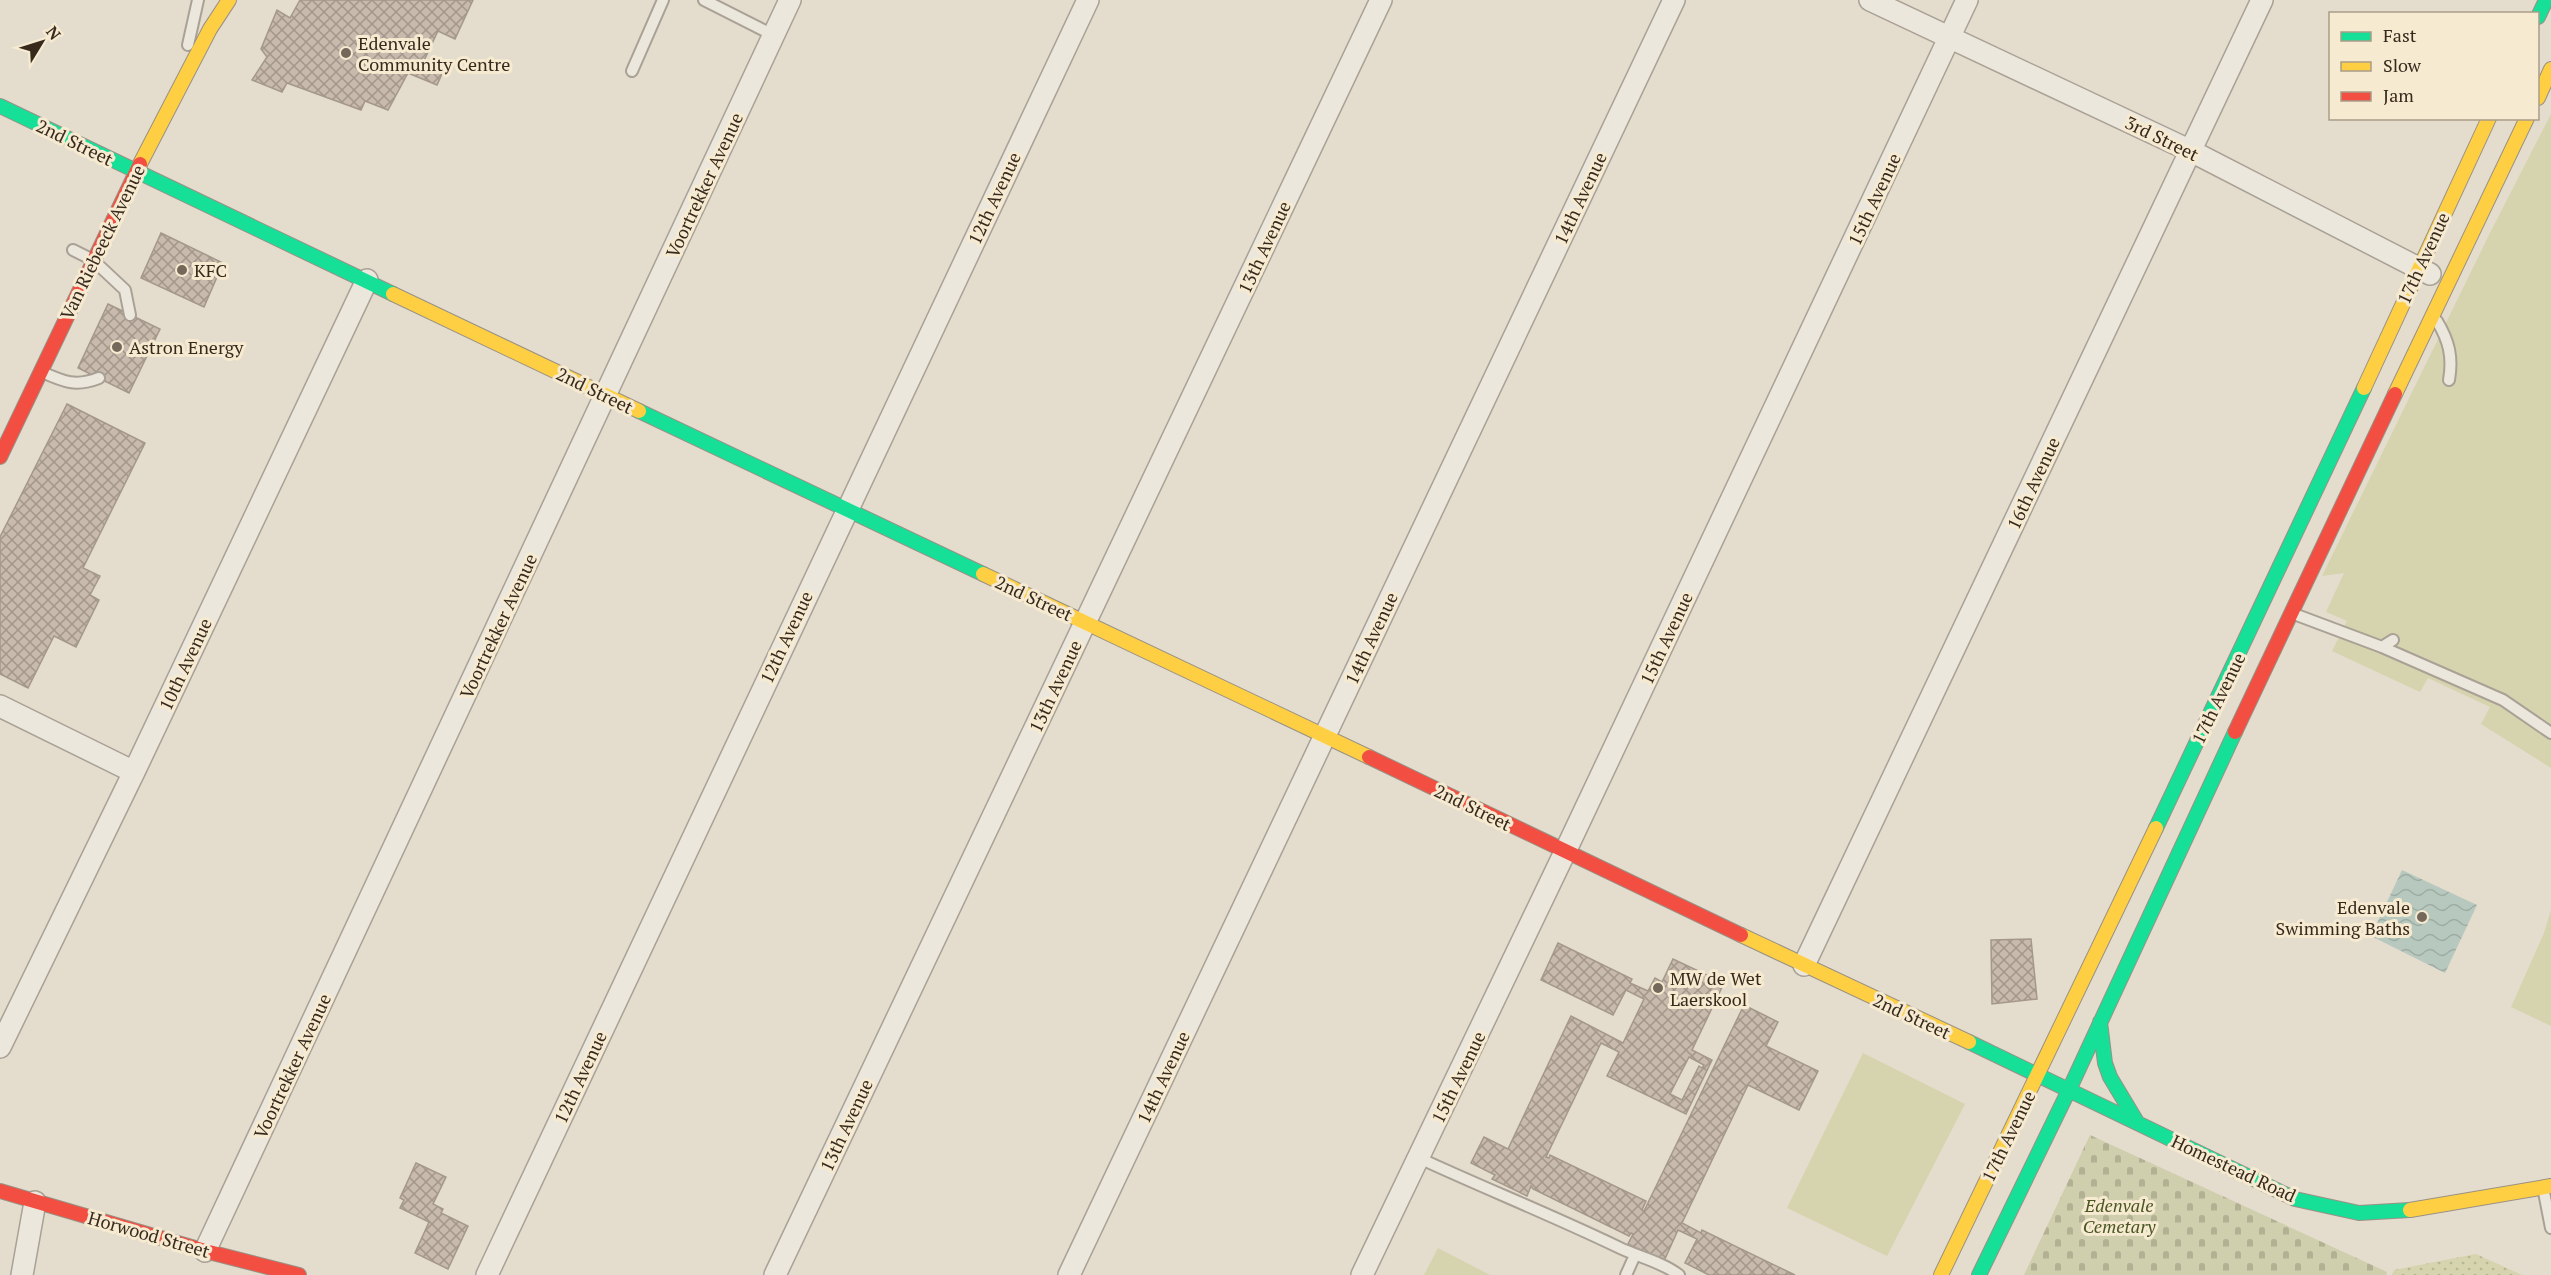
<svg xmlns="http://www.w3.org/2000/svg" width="2551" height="1275" font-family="'PT Serif',serif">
<defs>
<pattern id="cemetery-stones" width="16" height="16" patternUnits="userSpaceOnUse" patternTransform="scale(1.5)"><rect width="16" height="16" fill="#cfcead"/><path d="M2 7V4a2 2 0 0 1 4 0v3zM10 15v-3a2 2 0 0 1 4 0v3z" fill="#b2b194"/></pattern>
<pattern id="park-dots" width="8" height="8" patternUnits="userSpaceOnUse" patternTransform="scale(1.5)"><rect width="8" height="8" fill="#d5d4ae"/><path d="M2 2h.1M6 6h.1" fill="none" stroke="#b8b695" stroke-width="1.8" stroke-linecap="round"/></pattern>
<pattern id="water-waves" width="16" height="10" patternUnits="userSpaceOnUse" patternTransform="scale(1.5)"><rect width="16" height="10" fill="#b7c9be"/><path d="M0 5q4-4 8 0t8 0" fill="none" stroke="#9eada3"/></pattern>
<pattern id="building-cross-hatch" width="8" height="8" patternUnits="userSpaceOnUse" patternTransform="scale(1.5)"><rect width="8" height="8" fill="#c8baac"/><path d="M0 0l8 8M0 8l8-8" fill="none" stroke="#a3978b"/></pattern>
</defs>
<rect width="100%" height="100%" fill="#e4dccc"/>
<path fill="#d5d4ae" d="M2551,114V768L2481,724L2490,707L2428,678L2420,692L2332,651L2347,621L2326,612L2344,573L2322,576L2490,233Z
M2551,910V1026L2511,1007L2544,933Z
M1863,1053L1965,1104L1887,1256L1787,1208Z
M1438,1248L1490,1275H1424Z"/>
<path fill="url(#cemetery-stones)" d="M2090,1135L2387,1272L2386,1275H2024Z"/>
<path fill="url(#park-dots)" d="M2476,1254L2522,1275H2392L2394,1270Z"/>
<path fill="url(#water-waves)" d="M2402,870L2477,905L2445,973L2371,936Z"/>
<path fill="url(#building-cross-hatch)" stroke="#a4988b" stroke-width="1.5" fill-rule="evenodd" d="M300,0H473L455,39L438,31L422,65L442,74L437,85L408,73L388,110L365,101L361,110L287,83L282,92L252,80L267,57L261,49L277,10L290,18Z
M161,233L223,263L204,307L141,278Z
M108,304L160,329L129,393L78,368Z
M67,404L145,443L83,568L100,576L90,595L99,600L76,647L54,636L28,688L0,674V537Z
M2031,939L2037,999L1992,1004L1991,940Z
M1558,943L1632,979L1630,983L1648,991L1655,978L1662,982L1673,959L1724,983L1692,1050L1712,1060L1686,1114L1607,1076L1619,1052L1601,1043L1546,1157L1549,1158L1550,1155L1646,1201L1642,1210L1644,1211L1744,1005L1778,1022L1766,1046L1818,1071L1799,1110L1748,1085L1682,1223L1701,1233L1702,1230L1795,1275H1709L1685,1263L1697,1239L1678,1230L1664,1261L1628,1244L1633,1234L1631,1233L1629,1236L1533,1189L1531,1186L1527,1196L1492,1179L1495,1175L1471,1163L1484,1137L1508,1149L1571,1016L1623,1043L1644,999L1626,990L1613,1015L1541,980ZM1689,1057L1704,1065L1702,1068L1699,1066L1682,1100L1670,1094Z
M416,1163L446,1177L433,1204L443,1209L441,1213L468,1226L448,1269L415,1253L429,1222L400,1208L404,1200L400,1198Z"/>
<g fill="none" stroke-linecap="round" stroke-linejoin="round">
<g stroke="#a9a195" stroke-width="14">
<path id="lane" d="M704,0L773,35
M188,45L198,0
M632,71L663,0
M73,250L93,260L125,290L130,315
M2437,321C2449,341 2453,357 2449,380
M42,372C64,382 76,387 99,378
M2294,614L2382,647L2393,640
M2382,647L2503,700L2551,733
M1419,1158C1486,1189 1554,1216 1620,1248C1639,1257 1662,1262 1679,1275
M2543,1187L2551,1228
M1626,1275L1635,1255"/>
</g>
<g stroke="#a9a195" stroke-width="24">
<path id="street" d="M1870,0L2191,151L2430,274
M0,706L134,772
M1804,965L2262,0
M0,1047L134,772L367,280
M205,1251L790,0
M22,1275L35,1202
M487,1275L1088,0
M775,1275L1381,0
M1069,1275L1674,0
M1362,1275L1565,852L1967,0"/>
</g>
<g stroke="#999185" stroke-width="16">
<path id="fast" d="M2538,17L2546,0
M0,106L393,294
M639,411L983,574
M2156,828L2364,388
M2100,1022L2105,1063L2110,1077L2137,1122
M1969,1042L2295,1199L2359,1213L2410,1210
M1979,1275L2069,1090L2235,732"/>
</g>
<g stroke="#999185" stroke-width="16">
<path id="slow" d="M2538,98L2551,69
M140,164L210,29L229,0
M393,294L639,411
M2364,388L2489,118
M2395,394L2527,118
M983,574L1369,757
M1741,935L1969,1042
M2410,1210L2551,1186
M1941,1275L2156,828"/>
</g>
<g stroke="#999185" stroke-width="16">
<path id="jam" d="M0,457L140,164
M2235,732L2395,394
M1369,757L1741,935
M0,1191L205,1251L299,1275"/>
</g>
<use href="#lane" stroke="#ece7dd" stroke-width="10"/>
<use href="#street" stroke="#ece7dd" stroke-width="21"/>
<use href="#fast" stroke="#16e098" stroke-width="14"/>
<use href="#slow" stroke="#ffcf43" stroke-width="14"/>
<use href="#jam" stroke="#f24e42" stroke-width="14"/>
</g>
<g fill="#74685a" stroke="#f6ead1" stroke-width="2">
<circle cx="346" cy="53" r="6"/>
<circle cx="182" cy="270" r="6"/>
<circle cx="117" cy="347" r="6"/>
<circle cx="2422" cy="917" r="6"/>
<circle cx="1658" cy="988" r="6"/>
</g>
<g text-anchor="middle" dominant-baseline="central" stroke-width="6" stroke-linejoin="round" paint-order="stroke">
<g font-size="18" fill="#38291d" stroke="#f6ead1" text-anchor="start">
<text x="358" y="43">Edenvale<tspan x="358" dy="21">Community Centre</tspan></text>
<text x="194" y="270">KFC</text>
<text x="129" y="347">Astron Energy</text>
<text x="2410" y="907" text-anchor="end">Edenvale<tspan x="2410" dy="21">Swimming Baths</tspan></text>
<text x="1670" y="978">MW de Wet<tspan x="1670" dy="21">Laerskool</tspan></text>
</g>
<g font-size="18" fill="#38291d" stroke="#f6ead1">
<text transform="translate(2162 138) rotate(26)">3rd Street</text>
<text transform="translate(75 142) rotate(26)">2nd Street</text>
<text transform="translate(704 185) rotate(-65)">Voortrekker Avenue</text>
<text transform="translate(994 198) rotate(-65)">12th Avenue</text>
<text transform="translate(1580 198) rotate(-65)">14th Avenue</text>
<text transform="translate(1874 199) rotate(-65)">15th Avenue</text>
<text transform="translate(102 242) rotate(-64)">Van Riebeeck Avenue</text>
<text transform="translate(1264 247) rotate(-65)">13th Avenue</text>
<text transform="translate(2423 258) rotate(-65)">17th Avenue</text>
<text transform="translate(595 390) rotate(26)">2nd Street</text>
<text transform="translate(2033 483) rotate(-65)">16th Avenue</text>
<text transform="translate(1034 598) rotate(25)">2nd Street</text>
<text transform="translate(498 626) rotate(-65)">Voortrekker Avenue</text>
<text transform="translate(786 637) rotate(-65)">12th Avenue</text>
<text transform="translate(1371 638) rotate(-65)">14th Avenue</text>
<text transform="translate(1666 638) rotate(-65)">15th Avenue</text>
<text transform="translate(185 664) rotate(-65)">10th Avenue</text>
<text transform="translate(1055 686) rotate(-65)">13th Avenue</text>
<text transform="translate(2218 698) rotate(-64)">17th Avenue</text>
<text transform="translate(1473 807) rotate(26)">2nd Street</text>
<text transform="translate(1912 1016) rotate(25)">2nd Street</text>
<text transform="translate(292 1066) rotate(-65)">Voortrekker Avenue</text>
<text transform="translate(580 1077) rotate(-65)">12th Avenue</text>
<text transform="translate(1163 1077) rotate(-65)">14th Avenue</text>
<text transform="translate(1458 1077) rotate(-64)">15th Avenue</text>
<text transform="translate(846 1125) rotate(-65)">13th Avenue</text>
<text transform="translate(2008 1136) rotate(-64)">17th Avenue</text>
<text transform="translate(2234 1168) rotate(25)">Homestead Road</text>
<text transform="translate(149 1234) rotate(16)">Horwood Street</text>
</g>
<g font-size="18" font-style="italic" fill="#4a5623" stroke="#f6ead1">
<text x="2119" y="1205">Edenvale<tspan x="2119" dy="21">Cemetary</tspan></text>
</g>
</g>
<rect x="2329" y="12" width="210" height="108" fill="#f6ead1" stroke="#aa9d89" stroke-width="1.5"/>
<rect x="2341" y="32" width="30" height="9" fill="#16e098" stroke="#aa9d89" stroke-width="1.5"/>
<text x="2383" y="42" font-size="18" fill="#38291d">Fast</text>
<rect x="2341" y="62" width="30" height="9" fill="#ffcf43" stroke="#aa9d89" stroke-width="1.5"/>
<text x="2383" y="72" font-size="18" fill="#38291d">Slow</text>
<rect x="2341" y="92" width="30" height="9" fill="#f24e42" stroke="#aa9d89" stroke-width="1.5"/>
<text x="2383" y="102" font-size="18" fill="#38291d">Jam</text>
<g transform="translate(42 42) rotate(52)" stroke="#f6ead1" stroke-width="4.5" paint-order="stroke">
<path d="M0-4.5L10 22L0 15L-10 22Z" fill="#38291d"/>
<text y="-9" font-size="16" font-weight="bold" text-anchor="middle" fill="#38291d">N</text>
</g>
</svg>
